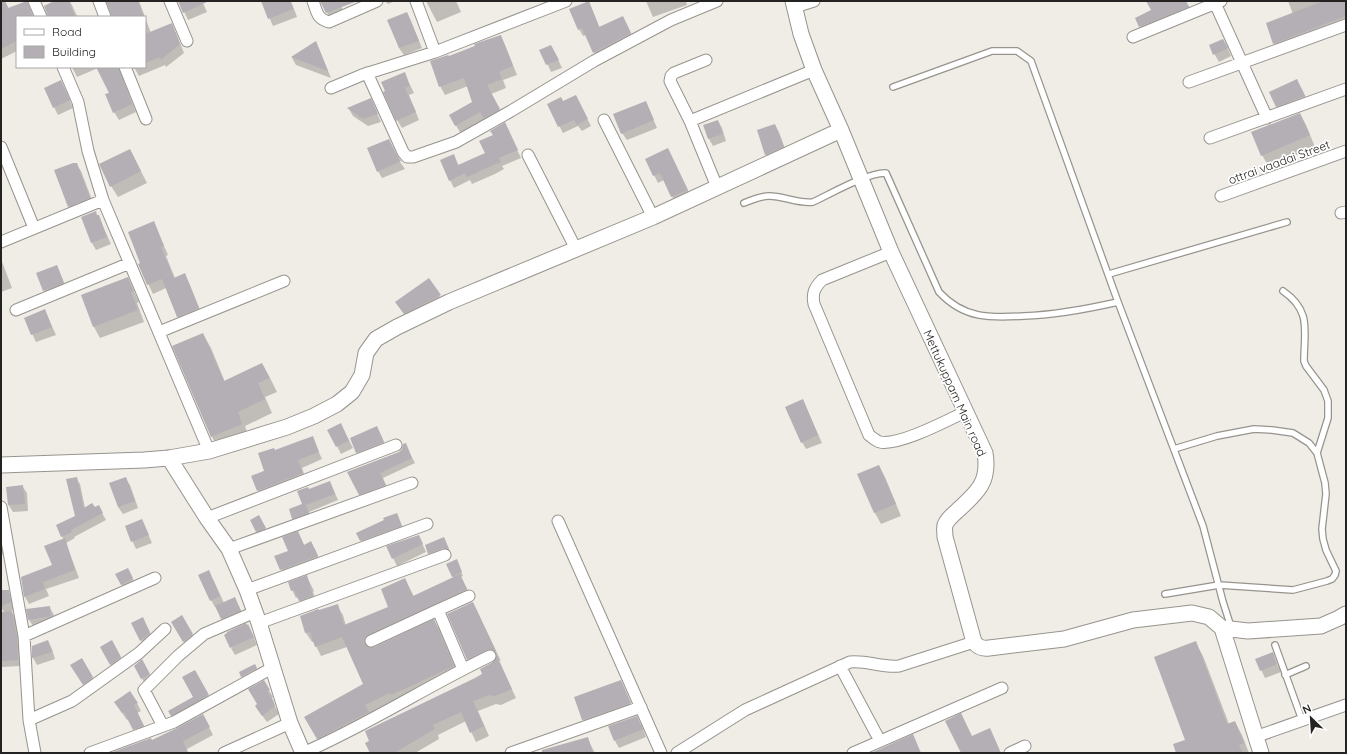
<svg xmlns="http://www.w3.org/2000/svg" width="1347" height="754" font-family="Quicksand,sans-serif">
<rect width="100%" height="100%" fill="#f0ece6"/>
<path fill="#0003" d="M1,1H5L9,9L27,1L34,17H17V51L1,59Z
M56,1H70L77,16L75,17H49Z
M108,1H139L145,17H112Z
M179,1H202L207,12L188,20Z
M262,1H291L297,17L273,26Z
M320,1H339L345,15L331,20L323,4Z
M385,1H395L388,4Z
M426,1H456L461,12L437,22Z
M646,1H686L687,5L653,17Z
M1150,1H1186L1194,17L1146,36L1140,26L1152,11Z
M1288,1H1346V25L1278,50L1274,43L1293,14Z
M589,2L600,28L626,23L634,40L598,60L586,35L583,36L579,29Z
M407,13L411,21L422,48L404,55L399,48L389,20Z
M145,17L151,33L171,25L176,33L184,53L166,67L165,65L139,76L135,69L131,68L122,74L123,79L136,112L119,120L114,112L110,94L98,68L77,77L72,67H145Z
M500,36L505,45L517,75L503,80L506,88L491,94L504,118L461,134L450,115L474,103L468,86L445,95L440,86L448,57Z
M315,42L319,49L331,78L296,65L292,58Z
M1210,46L1227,47L1231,56L1219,62Z
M541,50L555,53L562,68L551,72Z
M404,73L414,93L409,95L419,120L402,128L397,120Z
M1301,87L1309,104L1282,114L1277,106Z
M65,89L73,108L58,115L54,107Z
M563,103H579L591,126L582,131L578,126L563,133L548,105Z
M374,106L381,122L368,126L353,116L349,109Z
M649,109L657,128L627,140L622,133Z
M1300,114L1306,125L1315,147L1269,167L1262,155Z
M718,121L722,128L726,141L713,146L709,139Z
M505,124L521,158L502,166L504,169L495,174L472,184L470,180L454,188L450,180L453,155L459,166L486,154L494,136Z
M775,125L779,132L787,154L770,162L766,155L758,131Z
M130,150L147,183L118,197L111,186Z
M668,150L691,197L676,204L664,180L658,183L654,175Z
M398,159L405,169L382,178L378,171Z
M76,164L81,171L94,205L73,214L69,206Z
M98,216L111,244L96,250L92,243Z
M154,223L168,255L166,256L175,278L184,275L189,283L203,317L183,326L178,317L166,288L153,294L139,265L142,264Z
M1,259L12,288L1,292Z
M57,266L67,290L48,298L37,274Z
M128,278L139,302L137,303L144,322L100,338L94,327L82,295Z
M429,279L446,307L411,324L397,302Z
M45,311L56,335L36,342L25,318Z
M203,334L211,348L225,382L270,378L277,392L265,397L272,413L245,426L249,438L220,451L212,437L174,347Z
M803,400L822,443L806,449L802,442Z
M341,425L353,448L341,454L337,446Z
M381,435L387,450L362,460L357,452Z
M312,437L322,459L302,468L306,480L262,498L252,476L265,471L275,451Z
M408,450L415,463L383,478L388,491L363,500L348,472Z
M879,466L885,477L901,516L881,524L875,513L859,475Z
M76,478L80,484L85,508L102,513L106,520L74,537L75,538L66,543L79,578L46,589L49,596L29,604L25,597L22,578L53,566L64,540L62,536L76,517Z
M125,478L130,485L138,508L123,514L118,507Z
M330,482L338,500L309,512L312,519L297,525L293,518L303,505L309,490Z
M22,486L27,493L28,511L13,512L8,504Z
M397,514L404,531L364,546L361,541Z
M259,516L267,532L259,535L251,520Z
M142,520L152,543L136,549L126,527Z
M298,533L304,545L315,549L321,563L285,577L275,557L289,551Z
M1,534L5,554L1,555Z
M444,538L452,556L448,555L434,561L429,553Z
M422,543L426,552L397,566L393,558Z
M458,564L463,576L461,577L472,599L374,644L369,648H374L434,621L440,630L459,675L323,748L306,717L365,685L347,647L321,656L314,642H312L306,633L301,616L337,606L343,615L346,626L390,607L405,579L414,597L454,578L452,576Z
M127,569L137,586L126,592L116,575Z
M307,577L314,591L313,592L317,603L304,608L298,597L296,598L292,590Z
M213,579L224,603L239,606L244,618L226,626L217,607H215L211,600Z
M1,591H8L12,599L14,610L11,611L16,618L20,644L21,666L1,667V657L4,656L3,647L1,643V613H5L1,608Z
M473,603L501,661L498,660L516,698L501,705L496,704L478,711L489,736L476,742L466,721L438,735L439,739L415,753H371L483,674L493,663L492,661L474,671L468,659Z
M50,608L54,615L55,624L34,627L29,620Z
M182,617L197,642L188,649L173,622Z
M147,626L154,641L145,648L141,640Z
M252,633L257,645L235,655L231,648Z
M48,641L52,649L55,659L37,665L33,658Z
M111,641L125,665L115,672L101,647Z
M1196,643L1203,656L1229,724L1235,722L1242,735L1249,753H1177L1186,740Z
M1272,653L1281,672L1265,678L1256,659Z
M81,659L97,685L88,691L76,673Z
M142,661L151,677L144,682L135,666Z
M255,666L261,676L246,684L240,673Z
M194,671L211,702L175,721L170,711L194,697Z
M620,681L636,713L589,730L583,720L575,698Z
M264,682L273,697L271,699L279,714L267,722L261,714Z
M137,703L141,711L137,713L148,733L139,736L129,719L127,720L120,710Z
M207,723L213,735L187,749L188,753H146L151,741Z
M641,724L646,737L619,748L615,741Z
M587,738L595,753H543Z"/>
<path fill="#b4afb4" d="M1,1H5L8,8L27,1L33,17H17V41L1,49Z
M54,1H69L75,17H48L44,6Z
M106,1H138L144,17H112Z
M178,1H209L183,13Z
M261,1H290L293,9L268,19Z
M320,1H355V2L326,13Z
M589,1L599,27L623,16L631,33L593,53L582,28L578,30L569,9Z
M1146,1H1186L1189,7L1139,27L1135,18L1151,10Z
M1323,1H1346V16L1273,44L1266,23Z
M407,12L419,41L399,48L387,20Z
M172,23L180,44L161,60L160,57L145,63V34Z
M501,35L513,66L499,72L502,79L487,85L500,109L484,118L480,112L455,126L449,115L472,102L464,78L439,87L430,61L448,55L449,56L475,46L474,44Z
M1223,39L1228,48L1213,55L1209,45Z
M316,41L328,71L291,57Z
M551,45L559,60L546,65L539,50Z
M96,67H118L132,104L113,113L105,94L109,93Z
M405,72L410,86L405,88L416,112L396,121L383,92L385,91L381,82Z
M1297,79L1305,96L1276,107L1269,92Z
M61,80L70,100L53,108L44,88Z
M576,95L588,119L577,125L574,120L558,127L547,104L561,97L563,101Z
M371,98L378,114L363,119L347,108Z
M646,101L654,120L621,134L613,114Z
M1300,113L1310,135L1261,156L1251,132Z
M718,120L723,134L708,139L703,125Z
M505,122L518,150L499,158L501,162L491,166L467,177L465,173L449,181L440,160L454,154L458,165L485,153L479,141L493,135L490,131Z
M775,124L784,147L765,155L757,130Z
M389,139L397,155L401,161L377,172L367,148Z
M668,148L688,190L671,197L660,173L653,176L645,159Z
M130,149L141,171L110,187L99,164Z
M73,163H77L90,198L68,207L54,170Z
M96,211L97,215H99L107,237L91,243L81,217Z
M154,221L164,246L161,247L174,278L185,273L199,308L177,317L162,279L147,285L138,264L140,263L128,232Z
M57,265L64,283L43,291L36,273Z
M128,277L134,291L131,292L138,310L93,327L81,295Z
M429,278L441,295L404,314L395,302Z
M45,309L52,327L31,335L24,318Z
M203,333L224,381L262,363L270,378L258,383L265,399L238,412L242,424L211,437L172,346Z
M803,399L818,435L801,443L785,407Z
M341,423L349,441L336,447L327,430Z
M377,426L384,442L356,453L350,438Z
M313,436L319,452L298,460L303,473L257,491L251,476L264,471L258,453L274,448L275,450Z
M406,443L412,458L380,473L386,485L359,495L347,472L399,452L402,449L403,444Z
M879,465L896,504L874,513L857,474Z
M77,477L84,508L92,503L95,507L99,505L103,513L71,530L72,532L61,537L56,525L75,516L66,479Z
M126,477L135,501L118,507L109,483Z
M330,481L335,494L306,505L309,513L292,519L289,509L302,504L297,491L308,487L309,489Z
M23,485L25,504L8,505L6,487Z
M397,513L402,526L360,541L356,533L384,520L383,518Z
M259,515L266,528L256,532L250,520Z
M142,519L149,535L131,542L125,526Z
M298,531L304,545L311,541L318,556L280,570L274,556L288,551L282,537Z
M419,535L423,544L392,559L386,546Z
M444,537L449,549L443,548L428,554L425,545Z
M65,538L75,570L43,582L45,589L24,597L21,577L52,565L44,546Z
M457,559L462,572L452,577L446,564Z
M128,568L133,578L121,585L115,574Z
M209,570L220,596L210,601L198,575Z
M460,574L467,589L368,635L365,637L364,641L367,646L374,647L434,619L454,666L391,695L390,693L365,705L369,712L317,739L304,717L363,684L342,637L315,647L310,632L305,633L300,616L318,609L319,610L338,604L344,625L388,607L381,589L405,578L413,596Z
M307,575L313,596L299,601L294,590L291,591L288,582Z
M1,590H9L11,602L1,606Z
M235,597L241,611L221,619L215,606Z
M473,602L496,651L491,649L487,650L467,660L447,614Z
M50,606L51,616L28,620L26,609Z
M12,611L17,637L18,660L1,661V656L2,655L1,642V612Z
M182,615L193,634L183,642L171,622Z
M143,617L150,633L140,641L131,623Z
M246,623L247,625L248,624L254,637L230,648L224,635L227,633V632Z
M48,640L52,652L32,658V646Z
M112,640L121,657L110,665L100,647Z
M1196,641L1227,724L1235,721L1244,743L1239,745L1243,753H1176L1173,744L1185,740L1154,657Z
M1273,652L1277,664L1260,671L1255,659Z
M497,656L512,689L495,696L490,695L473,701L484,726L470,733L461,712L433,725L435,729L394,753H370L365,743L369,741L365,731L475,678L482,674L480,669L493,662Z
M82,658L93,677L83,685L70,665Z
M142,659L150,674L141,679L134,666Z
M255,664L257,668L241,677L239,672Z
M195,670L209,695L171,716L168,711L193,697L182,677Z
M264,680L270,690L267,691L273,700L275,706L262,716L255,706L257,704L248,689Z
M621,680L631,703L582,720L574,697Z
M130,691L138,703L134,705L144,726L133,730L124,712L122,713L114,702Z
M961,713L972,736L990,728L1001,753H961L945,721Z
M203,714L210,727L183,741L188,753H110L151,738L152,740L177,728Z
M637,716L643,729L614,741L608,726Z
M913,734L921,753H871Z
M588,737L593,753H542V750Z"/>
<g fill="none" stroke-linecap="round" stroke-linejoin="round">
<g stroke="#97948e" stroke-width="8">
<path id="lane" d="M893,87L992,51H1017L1031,61L1118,302L1203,526L1223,602L1231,627
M744,203C752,200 760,196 769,196C784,196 798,204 813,202C830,194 869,172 886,173L939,292C964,319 990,318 1024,316C1056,315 1087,309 1118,302
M1109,274L1287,222
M1174,449L1217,436L1254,429L1272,430L1293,433L1309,443L1317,453
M1165,594L1219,585L1293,590L1327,581L1332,579L1335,575L1336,571L1326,550L1323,539L1322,529L1326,494L1325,483L1317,453L1328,418V401L1324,390L1306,366L1304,361C1304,331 1312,311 1283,291
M1275,645L1302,720
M1285,675L1306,666"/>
</g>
<g stroke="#97948e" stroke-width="13">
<path id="street" d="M34,1L41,17
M99,1L105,17
M170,1L187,41
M313,1C317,12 317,19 329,22L377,1
M416,1L435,52
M1214,1L1267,118
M795,7L814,1
M1133,37L1221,1
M706,60L674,73L671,76L670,81L690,121L717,187
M63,67L78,102L88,151L103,200L209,451
M125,67L146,119
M367,73L403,152L407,157H413L456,142L511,111L594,61L671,20L717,1
M1189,82L1346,25
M331,88L362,75L435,52L566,1
M604,120L653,217
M690,121L814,70
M1210,138L1346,89
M1,147L34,228
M528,155L576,249
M1221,196L1346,151
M1341,213L1346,212
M1,242L103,200
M891,252L822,280C814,288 812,294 814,304L869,435C872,437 876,441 880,442C899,446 946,421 965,412
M16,310L130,263
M159,332L284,281
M1,507L24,636L29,720L35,753
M207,518L396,445
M558,521L661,753
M229,549L412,483
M247,590L427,524
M438,610L469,596
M259,623L445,555
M24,636L155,578
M371,641L438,610L463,669
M840,666L880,741
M29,720L72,701L139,653L165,629
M163,726L144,690L178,656L204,634L255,612
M1255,737L1346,705
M90,753L174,722L272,668
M224,753L290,723
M303,753C368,725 427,686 490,656
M511,753L641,707
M677,753L745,710L850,662C867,660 882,668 899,666L974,642
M853,753L1002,688
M1010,753L1025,746"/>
</g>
<g stroke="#97948e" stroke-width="17">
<path id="secondary" d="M793,1L801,34L814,70L841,130L891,252L985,453C990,482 977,493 957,511C953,515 948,518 945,525C944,528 945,533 945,537L974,642C978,647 982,649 989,648L1064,639L1133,620L1192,613L1209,617L1222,628L1261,753
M169,458L207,518L229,549L247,590L259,623L290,723L303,753
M1,465L144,460L169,458L209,451L287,427L314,416L337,404L352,392L362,375L366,353L376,339L397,327L449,302L653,217L841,130
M1222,628L1248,631L1321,626L1339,618L1346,614"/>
</g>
<use href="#lane" stroke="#fff" stroke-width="5.5"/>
<use href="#street" stroke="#fff" stroke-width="11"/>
<use href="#secondary" stroke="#fff" stroke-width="15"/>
</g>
<g text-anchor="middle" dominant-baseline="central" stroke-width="3.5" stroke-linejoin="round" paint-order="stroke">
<g font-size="12" fill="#252321" stroke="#fff">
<text transform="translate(1279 162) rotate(-20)">ottrai vaadai Street</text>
<text transform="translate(955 393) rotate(66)">Mettukuppam Main road</text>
</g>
</g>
<rect width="1347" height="754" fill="none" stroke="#252321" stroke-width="4"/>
<rect x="16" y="16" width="130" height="52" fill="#ffffff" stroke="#a8a7a6"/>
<rect x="24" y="29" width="20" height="6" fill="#ffffff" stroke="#a8a7a6"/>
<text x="52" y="36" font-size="12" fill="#252321">Road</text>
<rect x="24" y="46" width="20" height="12" fill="#b4afb4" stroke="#a8a7a6"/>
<text x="52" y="56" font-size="12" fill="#252321">Building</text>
<g transform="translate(1311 718) rotate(335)" stroke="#ffffff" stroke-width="3" paint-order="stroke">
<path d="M0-3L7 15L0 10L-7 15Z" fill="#252321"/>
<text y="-6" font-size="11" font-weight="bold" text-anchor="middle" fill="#252321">N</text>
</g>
</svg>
